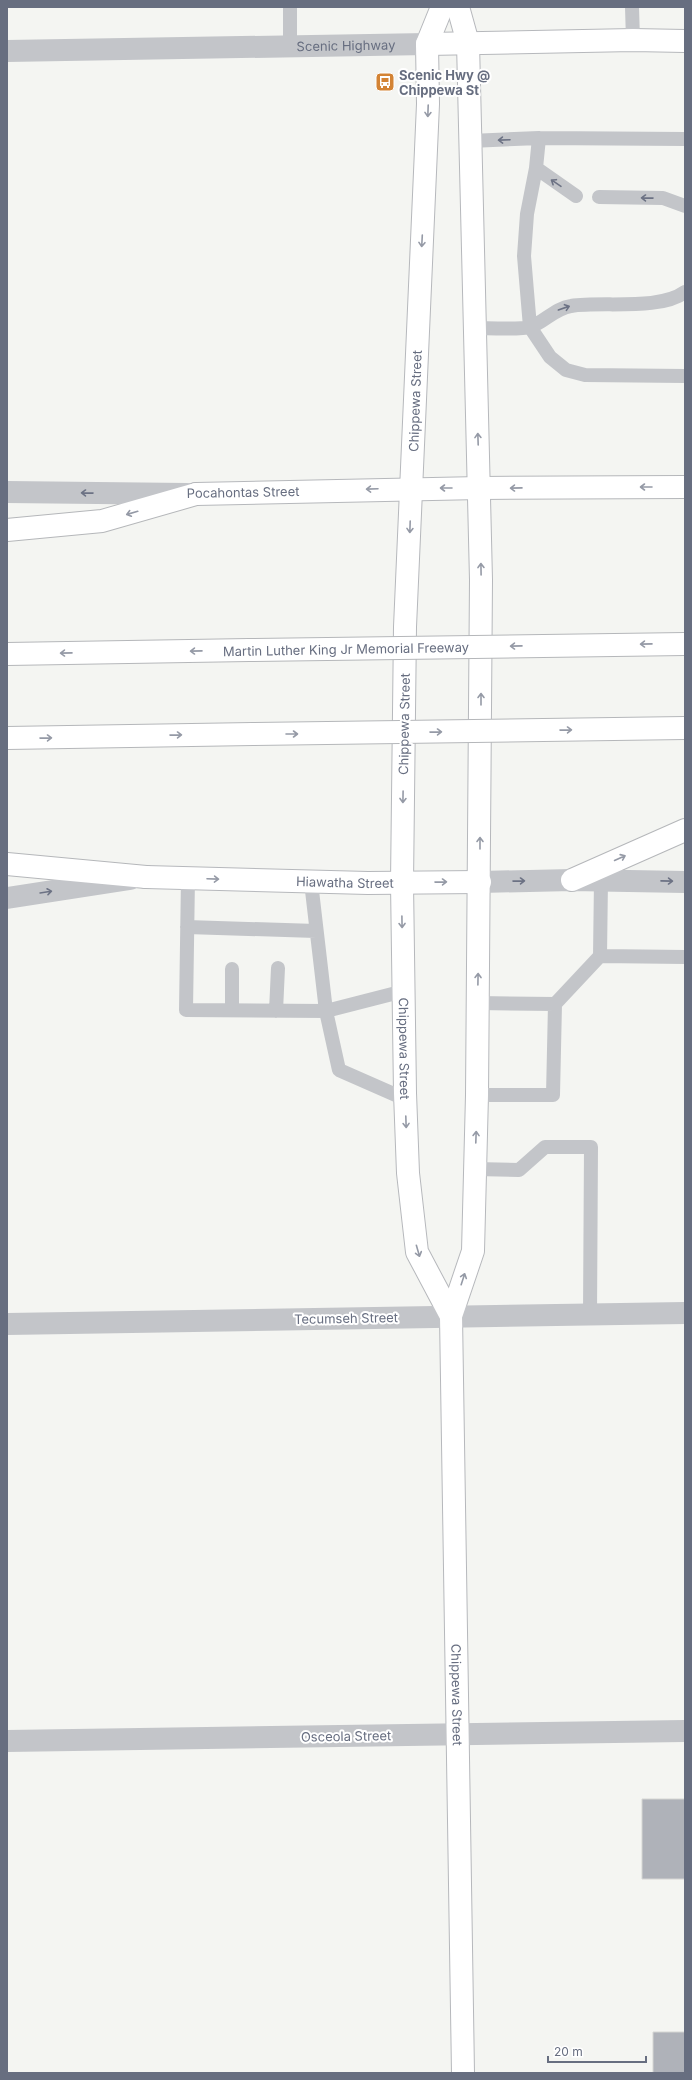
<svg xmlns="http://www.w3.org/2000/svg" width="692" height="2080" font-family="Inter,sans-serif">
<rect width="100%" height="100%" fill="#f4f5f2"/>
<path fill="#afb2b9" stroke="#d6d6d4" d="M642,1799H685V1879H642Z
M653,2032H685V2073H653Z"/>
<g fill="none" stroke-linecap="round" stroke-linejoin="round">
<g stroke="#b6b8bc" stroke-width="24">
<g id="primary">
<path id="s2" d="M442,7L427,44L428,104L405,627L402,883L405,1093L408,1173L417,1252L451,1316"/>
<path id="s3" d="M458,7L468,43L481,580L477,1095L473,1251L451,1316L463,2073"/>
<path d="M427,44L633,40L685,41"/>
<path d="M196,494L480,488"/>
<path id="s4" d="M146,877L368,883L480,882"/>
</g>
</g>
<g stroke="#b5b7ba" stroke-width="24">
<path id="motorway" d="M480,488L685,487
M7,530L102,521L196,494
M7,654L249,650
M7,738L253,734
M7,864L146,877
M572,880L685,830"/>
</g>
<path stroke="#c3c5c9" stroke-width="14" d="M632,7L633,40
M290,46V7
M539,138L536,168L527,214L524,256L530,327L550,357L566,370L585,375L685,376
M470,141L539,138L685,139
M536,168L576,196
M599,197L663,198L685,206
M475,328C487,328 520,330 530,327C545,322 555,308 571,306C603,301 659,311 685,292
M188,878L186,1010L326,1011L339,1070L405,1099
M311,882L326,1011L404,991
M187,927L316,931
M600,956L601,880
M478,1003L555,1004
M232,1010V969
M276,1011L278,968
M477,1095H553L555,1004L600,956L685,957
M475,1169L519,1170L545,1147H591L590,1314"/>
<path stroke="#c3c5c9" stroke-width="22" d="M480,882L572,880L685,882
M7,1324L685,1313
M7,1741L685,1731"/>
<g stroke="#c3c5c9" stroke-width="22">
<path id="s1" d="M7,51L427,44"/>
<path d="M7,492L187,494"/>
<path d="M7,898L130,879"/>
</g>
<use href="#primary" stroke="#fff" stroke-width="22"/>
<use href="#motorway" stroke="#fff" stroke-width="22"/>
<g stroke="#b5b7ba" stroke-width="24" stroke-linecap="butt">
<path id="motorway-bridge" d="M249,650L685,644
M253,734L685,728"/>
</g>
<use href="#motorway-bridge" stroke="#fff" stroke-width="22"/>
</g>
<defs><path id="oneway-shaft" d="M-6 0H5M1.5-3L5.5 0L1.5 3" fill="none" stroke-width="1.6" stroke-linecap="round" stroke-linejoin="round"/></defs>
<g stroke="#959aa6">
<use href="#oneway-shaft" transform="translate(428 111) rotate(92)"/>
<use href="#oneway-shaft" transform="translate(422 241) rotate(93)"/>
<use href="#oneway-shaft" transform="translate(478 439) rotate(-92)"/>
<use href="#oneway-shaft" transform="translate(646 487) rotate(180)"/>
<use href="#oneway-shaft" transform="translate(446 488) rotate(-180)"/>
<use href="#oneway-shaft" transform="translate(516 488) rotate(179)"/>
<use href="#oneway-shaft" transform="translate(372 489) rotate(178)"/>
<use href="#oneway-shaft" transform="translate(132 513) rotate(164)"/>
<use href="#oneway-shaft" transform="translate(410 527) rotate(92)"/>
<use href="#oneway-shaft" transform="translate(481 569) rotate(-91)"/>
<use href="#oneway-shaft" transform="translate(646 644) rotate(179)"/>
<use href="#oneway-shaft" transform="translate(516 646) rotate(179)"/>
<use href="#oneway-shaft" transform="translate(196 651) rotate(179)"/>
<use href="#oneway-shaft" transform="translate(66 653) rotate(179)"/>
<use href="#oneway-shaft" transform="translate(481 699) rotate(-90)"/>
<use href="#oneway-shaft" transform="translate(566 730) rotate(-1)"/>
<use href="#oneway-shaft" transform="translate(436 732) rotate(-1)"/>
<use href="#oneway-shaft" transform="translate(292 734)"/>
<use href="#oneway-shaft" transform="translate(176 735) rotate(-1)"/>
<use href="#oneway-shaft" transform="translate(46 738) rotate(-1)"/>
<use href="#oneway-shaft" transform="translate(403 797) rotate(91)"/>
<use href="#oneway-shaft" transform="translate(480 843) rotate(-90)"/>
<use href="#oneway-shaft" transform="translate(620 858) rotate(-24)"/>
<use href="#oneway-shaft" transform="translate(213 879) rotate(2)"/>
<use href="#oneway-shaft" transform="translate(441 882) rotate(-1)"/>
<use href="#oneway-shaft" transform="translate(402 922) rotate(89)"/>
<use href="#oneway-shaft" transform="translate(478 979) rotate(-89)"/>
<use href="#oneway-shaft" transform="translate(406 1122) rotate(88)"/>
<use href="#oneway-shaft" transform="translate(476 1137) rotate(-88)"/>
<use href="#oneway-shaft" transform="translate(418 1251) rotate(74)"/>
<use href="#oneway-shaft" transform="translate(463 1279) rotate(-72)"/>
</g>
<g stroke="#6c7284">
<use href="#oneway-shaft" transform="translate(504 140) rotate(178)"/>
<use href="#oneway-shaft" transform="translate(556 183) rotate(-146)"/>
<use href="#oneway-shaft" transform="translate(647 198) rotate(-179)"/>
<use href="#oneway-shaft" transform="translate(564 308) rotate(-19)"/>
<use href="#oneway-shaft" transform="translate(87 493) rotate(-179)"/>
<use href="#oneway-shaft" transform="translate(519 881) rotate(-1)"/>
<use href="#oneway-shaft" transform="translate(667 881) rotate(1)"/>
<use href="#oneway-shaft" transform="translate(46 892) rotate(-9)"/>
</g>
<defs>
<g id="bus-square" transform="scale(1)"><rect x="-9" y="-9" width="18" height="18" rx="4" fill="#d38334" stroke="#fff"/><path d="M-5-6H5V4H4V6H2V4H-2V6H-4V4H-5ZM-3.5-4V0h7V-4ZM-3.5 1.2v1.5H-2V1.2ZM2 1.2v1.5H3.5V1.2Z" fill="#fff"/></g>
</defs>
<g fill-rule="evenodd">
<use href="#bus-square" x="385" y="82"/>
</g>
<g text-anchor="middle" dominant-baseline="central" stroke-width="4" stroke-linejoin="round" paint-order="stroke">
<g font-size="13" fill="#676e80" stroke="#fff">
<text stroke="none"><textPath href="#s1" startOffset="339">Scenic Highway</textPath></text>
<text transform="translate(415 401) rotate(-88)">Chippewa Street</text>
<text transform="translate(243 492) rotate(-1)">Pocahontas Street</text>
<text transform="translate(346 649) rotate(-1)">Martin Luther King Jr Memorial Freeway</text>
<text transform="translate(404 724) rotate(-89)">Chippewa Street</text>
<text stroke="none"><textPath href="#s4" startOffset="199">Hiawatha Street</textPath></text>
<text stroke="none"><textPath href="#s2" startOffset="1045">Chippewa Street</textPath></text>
<text transform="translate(346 1318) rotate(-1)">Tecumseh Street</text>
<text stroke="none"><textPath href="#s3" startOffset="1693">Chippewa Street</textPath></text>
<text transform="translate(346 1736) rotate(-1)">Osceola Street</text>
</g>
<g font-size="13" font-weight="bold" fill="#676e80" stroke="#fff" text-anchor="start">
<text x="399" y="75">Scenic Hwy @<tspan x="399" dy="15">Chippewa St</tspan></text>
</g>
</g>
<rect width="692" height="2080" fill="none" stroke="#676e80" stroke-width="16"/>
<path d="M548 2056v6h98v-6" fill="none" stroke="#676e80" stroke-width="2"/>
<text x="554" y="2056" font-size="12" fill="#676e80" stroke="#ffffff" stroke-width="3" paint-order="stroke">20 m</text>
</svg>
